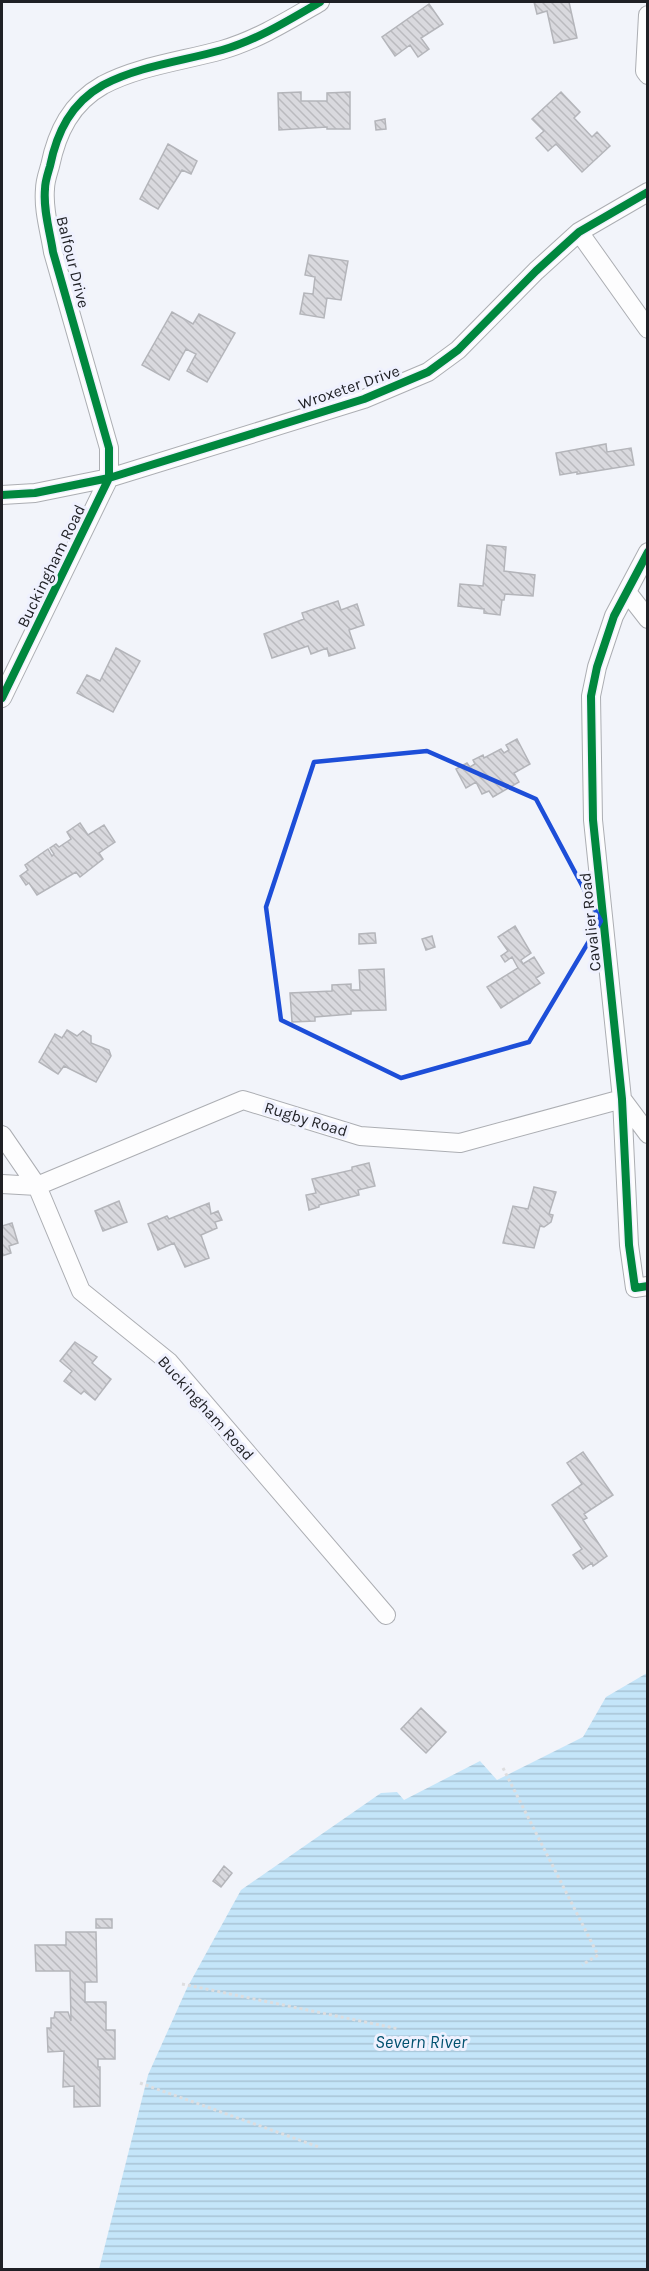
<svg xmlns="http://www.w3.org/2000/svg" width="649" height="2271" font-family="Karla,sans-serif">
<defs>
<pattern id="water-rules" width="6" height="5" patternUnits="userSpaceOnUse" patternTransform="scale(1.5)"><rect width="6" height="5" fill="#c4e5f9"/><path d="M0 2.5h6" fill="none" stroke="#a8c4d5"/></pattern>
<pattern id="building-back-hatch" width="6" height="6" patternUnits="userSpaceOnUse" patternTransform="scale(1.5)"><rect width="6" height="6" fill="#d9d9de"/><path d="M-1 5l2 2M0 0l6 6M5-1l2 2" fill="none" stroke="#bababe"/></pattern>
</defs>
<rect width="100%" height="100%" fill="#f2f4fa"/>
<path fill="url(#water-rules)" d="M647,1673V2269H99L148,2075L187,1988L241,1890L381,1793L397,1792L404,1800L480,1761L497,1780L583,1737L606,1697Z"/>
<path fill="url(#building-back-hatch)" stroke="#b4b5ba" stroke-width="1.5" d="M534,2H569L577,38L554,43L547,11L537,14Z
M429,4L443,24L421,38L429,49L418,57L410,45L395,56L382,37Z
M301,92V101H327V93L350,92V129H327V127L279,130L278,93Z
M561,92L580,112L574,118L592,137L597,132L610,146L582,172L556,144L548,151L536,138L544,131L532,119Z
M385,119L386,129L376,130L375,121Z
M168,144L197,161L191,174L182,170L158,209L140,199Z
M309,255L348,261L341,300L327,298L324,318L300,314L304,293L313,294L315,277L305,275Z
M172,312L193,324L199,314L235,333L207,382L187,371L196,354L186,349L169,380L142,365Z
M606,444L607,452L631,448L634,465L577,474V472L560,475L556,453Z
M487,545L506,547L504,571L535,575L533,596L505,594L504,600H502L500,615L484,613V609L458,606L460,584L483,586Z
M338,601L341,610L357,604L364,625L349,630L355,648L329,656L327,648L311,654L308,646L272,658L264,634L304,619L302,613Z
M116,648L140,661L113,712L77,693L87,675L100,681Z
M517,739L530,764L514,773L519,782L493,797L489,791L482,794L476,782L466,788L456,769L467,763L470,767L475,764L473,760L483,755L484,758L501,749L504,753L509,750L506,745Z
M80,823L88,835L104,825L115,842L99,853L103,859L80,877L76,872L37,895L29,883L26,885L20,876L28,870L25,865L48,849L52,856L54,854L50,848L56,844L59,847L71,839L67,832Z
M515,926L531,953L521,960L523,964L534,957L544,973L536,978L540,983L501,1008L487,987L518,968L512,957L505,962L501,956L508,951L498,937Z
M372,933H375L376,943L359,944V934Z
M432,936L435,947L426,950L422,939Z
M384,969L386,1010L351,1011V1014L315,1017V1021L292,1022L290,993L332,991V985L351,984V990H360L359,970Z
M67,1030L77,1036L83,1031L91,1036V1043L109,1050L111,1056L96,1082L64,1066L58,1074L39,1062L55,1034L62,1038Z
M369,1163L375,1186L358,1190L359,1195L319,1205V1207L309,1210L306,1195L316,1193L312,1179L352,1170V1167Z
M534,1187L556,1192L549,1214L553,1215L551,1222L544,1227L540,1226L534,1248L503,1243L513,1206L528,1209Z
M119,1201L127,1222L103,1231L95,1211Z
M209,1203L211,1214L218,1211L222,1220L215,1222L217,1228L201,1235L209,1258L185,1267L174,1243L158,1250L148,1224L167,1216L169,1219Z
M12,1223L18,1243L9,1246L11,1253L2,1256V1226Z
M75,1342L97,1357L92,1363L111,1379L95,1400L84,1391L81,1394L64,1381L72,1371L60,1361Z
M583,1452L613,1495L584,1514L587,1518L583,1520L607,1556L593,1566L592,1563L583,1569L573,1555L582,1549L552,1505L582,1484L567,1463Z
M421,1708L446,1732L426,1753L401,1729Z
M224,1866L232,1873L221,1887L213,1881Z
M96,1919H112V1928H96Z
M66,1932H96L97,1982H85V2002H106V2030H115V2059H98V2067H100V2106L74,2107V2086L63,2087L64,2051L48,2052L47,2028H51V2018H54L55,2012H68L71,2021L70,1971H36L35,1945H66Z"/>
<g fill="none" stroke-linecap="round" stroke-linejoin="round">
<g stroke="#acaeb3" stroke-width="20">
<path id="minor" d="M648,15L645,71L648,75
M579,232L648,329
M2,495L35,493L109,478L364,399L428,372L458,350L536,271L579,232L648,192
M648,552L614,616L597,667L591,696L593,820L622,1099L629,1245L635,1288L648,1286
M627,592L648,619
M2,698L109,478V448L53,252C50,232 43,210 45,189C45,181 48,173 50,166C57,132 71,103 103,85C139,66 183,61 222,50C257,40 289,20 320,2
M2,1135L37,1186L81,1291L169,1362L386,1615
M2,1184L37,1186L243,1100L360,1136L460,1143L622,1099L648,1134"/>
</g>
<path stroke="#dddddf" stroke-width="3" stroke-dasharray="3 3" stroke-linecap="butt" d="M503,1768L598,1955L582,1965
M182,1984L399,2029
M140,2083L319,2147"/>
<use href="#minor" stroke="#fdfdfe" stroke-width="18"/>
<g stroke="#eff1fe" stroke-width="11">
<path id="cycleway" d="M2,495L35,493L109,478L364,399L428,372L458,350L536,271L579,232L648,192
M648,552L614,616L597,667L591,696L593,820L622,1099L629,1245L635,1288L648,1286
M2,698L109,478V448L53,252C50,232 43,210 45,189C45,181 48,173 50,166C57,132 71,103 103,85C139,66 183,61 222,50C257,40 289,20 320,2"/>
</g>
<use href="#cycleway" stroke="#00873e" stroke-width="8"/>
</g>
<path fill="none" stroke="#1d4ed8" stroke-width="4.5" stroke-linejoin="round" d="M427,751L536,799L601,921L529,1042L401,1078L281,1020L266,907L314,762Z"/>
<g text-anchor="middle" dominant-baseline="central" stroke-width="6" stroke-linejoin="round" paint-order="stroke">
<g font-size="16" fill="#1f2025" stroke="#eff1fe">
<text transform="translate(73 262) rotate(76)">Balfour Drive</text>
<text transform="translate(349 387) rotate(-19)">Wroxeter Drive</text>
<text transform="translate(51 566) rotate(-64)">Buckingham Road</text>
<text transform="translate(590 922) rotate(-96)">Cavalier Road</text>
<text transform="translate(306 1119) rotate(17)">Rugby Road</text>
<text transform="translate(206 1408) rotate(48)">Buckingham Road</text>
</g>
<g font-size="18" font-style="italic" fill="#01516f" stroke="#eff1fe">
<text x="421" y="2042">Severn River</text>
</g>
</g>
<rect width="649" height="2271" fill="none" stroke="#1f2025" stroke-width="6"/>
</svg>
